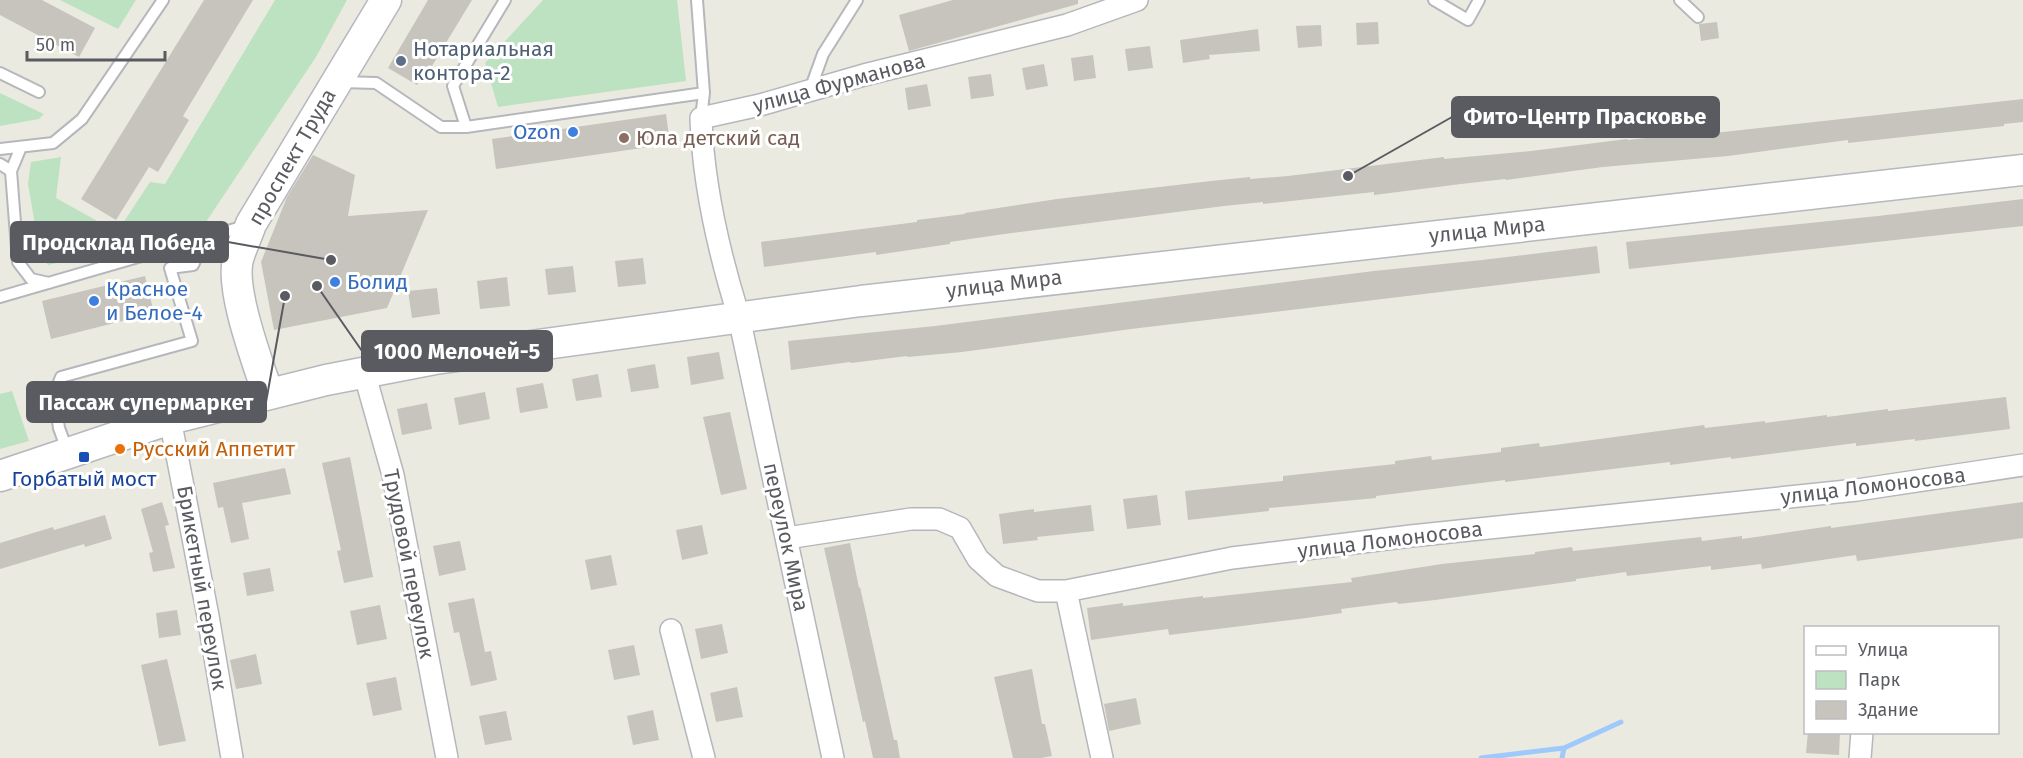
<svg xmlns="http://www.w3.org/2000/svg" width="2023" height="758" font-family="'Fira Sans',sans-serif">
<rect width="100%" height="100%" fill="#ebeae0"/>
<path fill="#bde2c1" d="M60,0H136L118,29Z
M275,0H347L316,57L200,231L48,265L36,252L34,219L28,184L31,162L61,157L56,198L117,232L150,182L165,184Z
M543,0H677L686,81L498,107L485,63Z
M0,93L44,114L39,119L0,126Z
M12,391L29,441L0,449V394Z"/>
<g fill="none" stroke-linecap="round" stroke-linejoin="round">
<path stroke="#a0c9fb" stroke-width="5" d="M1481,758L1564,748L1621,722
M1562,758L1564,748"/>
</g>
<path fill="#c6c4bd" d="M0,0H42L95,28L79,57L0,15Z
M204,0H253L183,116L189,120L158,172L149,167L116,220L81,199Z
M428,0H472L432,66L429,65L417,85L388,68Z
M953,0H1078V4L909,51L899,15Z
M1378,22L1379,44L1357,45L1356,23Z
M1717,22L1719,38L1701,41L1699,24Z
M1321,25L1322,46L1298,48L1296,26Z
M1258,29L1260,51L1209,55L1210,59L1183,63L1180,40Z
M1150,46L1153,68L1128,71L1125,49Z
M1093,55L1096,78L1074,81L1071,58Z
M1044,64L1048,86L1026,90L1022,68Z
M991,74L994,96L971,99L968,77Z
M927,84L931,106L908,110L905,88Z
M2023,99V122L2004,124V126L1848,143V140L1728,156L1603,167L1506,180L1505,179L1461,184L1374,195V192L1263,204V202L1224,206L997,235L950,242V244L876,255V252L764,267L761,242L917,222V220L965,214V213L1057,199L1211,181L1250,177V179L1288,176L1444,157V159L1531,151L1627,139L1628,140L1672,135V136L1714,131V133Z
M666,114L670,144L496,169L492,139Z
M313,155L355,175L348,216L428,210L387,308L274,330L261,262L287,197Z
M2023,199V226L1629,269L1626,242L1878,216Z
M1597,246L1600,273L1131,329L962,352L907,357V356L851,363L850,362L791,370L788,341L935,326L1374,271L1482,260Z
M643,258L646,284L618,287L615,261Z
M573,266L576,292L548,295L545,269Z
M145,276L154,313L51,339L42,301Z
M507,277L510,306L480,309L477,281Z
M437,288L440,314L412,318L408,291Z
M719,352L724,379L691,385L687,357Z
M655,364L659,388L631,392L627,369Z
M598,374L602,397L576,401L572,379Z
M543,383L548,408L520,413L516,388Z
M485,392L490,419L459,425L454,398Z
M2006,397L2010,429L1915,441V439L1856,446V443L1731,459V457L1670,465V462L1505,482V480L1376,496V498L1269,508V511L1188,520L1185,491L1283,481V476L1395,464V461L1431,456L1432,460L1501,452V448L1539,443L1540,447L1704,425L1705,428L1765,421V423L1827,415V417L1888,409V411Z
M427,403L432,429L402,435L397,409Z
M730,412L747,489L721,495L703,417Z
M350,457L373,577L344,583L337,551L341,550L322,463Z
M285,468L291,494L242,503L249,539L231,543L223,507L218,508L213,483Z
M1157,495L1161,525L1127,529L1123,499Z
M162,502L169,525L165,526L175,568L153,572L149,553L153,552L141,509Z
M2023,502V538L1951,548L1857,561L1856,555L1762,569L1761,564L1711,570V566L1627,576L1626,572L1576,579V581L1435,600L1398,604L1397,602L1341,609L1342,613L1299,619L1169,635L1168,629L1091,640L1087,608L1123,603V606L1203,596V598L1352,582L1351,578L1442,564L1535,554V552L1572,547L1573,551L1701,537L1702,541L1742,536V539L1831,526V528Z
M1091,505L1094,531L1037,537L1038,540L1003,544L999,514L1034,509V512Z
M105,515L112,539L85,547L84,544L0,569V543L53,527L54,530Z
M702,525L708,554L682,560L676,530Z
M460,541L466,570L439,576L433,546Z
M850,543L859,588L860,587L894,740H897L900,758H873L865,721L863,722L824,548Z
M611,555L617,585L591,590L585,560Z
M270,568L274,591L247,596L243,573Z
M474,598L485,652L491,651L497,680L471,686L459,632L454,633L448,603Z
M380,605L387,639L357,645L350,611Z
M177,610L181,635L159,638L156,613Z
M722,624L728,653L701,659L695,629Z
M634,645L640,675L614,680L608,650Z
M256,654L262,684L236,689L230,660Z
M167,659L186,741L159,746L141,665Z
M1032,669L1042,724H1045L1052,756L1041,758H1013L994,677Z
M396,677L402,710L373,716L366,683Z
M737,687L743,717L716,722L710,693Z
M1136,698L1141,724L1109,731L1104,704Z
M653,710L659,740L633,745L627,716Z
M506,711L512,740L485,745L479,716Z
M1808,732H1840L1839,755L1806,753Z"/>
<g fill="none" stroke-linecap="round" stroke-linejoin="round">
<g stroke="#b6b7bc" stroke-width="14">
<path id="lane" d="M697,0L704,93L701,118
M1434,0L1468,20L1479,0
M1680,0L1698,17
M0,73L39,92
M342,82L376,83L441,127H466L453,86L505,0
M810,90L823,54L857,0
M466,127L704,93
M21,147L11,171L18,262L31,279L49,283
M0,149L53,143L82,119L163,0
M0,164L11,171
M0,297L245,226
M67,450L59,428L54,395L61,377L192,341L170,268L193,265L206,237"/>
</g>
<g stroke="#b6b7bc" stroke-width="24">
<path id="street" d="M364,372L393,475L447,758
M170,419L208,616L232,758
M787,538L911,519H939L960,528L978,559L997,576L1038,591H1066L1232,558L1411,536L1857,490L2023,465
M1066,591L1102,758
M671,630L704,758
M833,758L739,317C719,253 703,185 701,118L760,105L864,75L1067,25L1137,0
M1860,758L1862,732"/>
</g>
<g stroke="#b6b8be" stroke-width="33">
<path id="secondary" d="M268,394C258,363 230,290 238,259C241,248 247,236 251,224L386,0
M0,476L170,419L326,380L435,359L861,301L2023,170"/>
</g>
<use href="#lane" stroke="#fff" stroke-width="10"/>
<use href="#street" stroke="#fff" stroke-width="21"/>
<use href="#secondary" stroke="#fff" stroke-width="30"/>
</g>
<circle fill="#5c6f8a" stroke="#fff" stroke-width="2" cx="401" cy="61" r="6"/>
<g fill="#3f7fe0" stroke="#fff" stroke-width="2">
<circle cx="573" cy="132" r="6"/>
<circle cx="335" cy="282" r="6"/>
<circle cx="94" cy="301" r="6"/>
</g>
<circle fill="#8d6e63" stroke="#fff" stroke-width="2" cx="624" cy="138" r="6"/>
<circle fill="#e8710a" stroke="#fff" stroke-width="2" cx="120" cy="449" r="6"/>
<rect fill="#1a4fb4" stroke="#fff" stroke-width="2" x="78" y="451" width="12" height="12" rx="3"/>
<g text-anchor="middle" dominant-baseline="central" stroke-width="6" stroke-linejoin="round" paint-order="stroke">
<g font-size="21" fill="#4e5e75" stroke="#fff" text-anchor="start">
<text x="413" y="49">Нотариальная<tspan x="413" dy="24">контора-2</tspan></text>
</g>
<g font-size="21" fill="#595b60" stroke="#fff">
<text transform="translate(839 83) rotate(-15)">улица Фурманова</text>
<text transform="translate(292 157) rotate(-60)">проспект Труда</text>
<text transform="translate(1487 230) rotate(-6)">улица Мира</text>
<text transform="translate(1004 284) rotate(-7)">улица Мира</text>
<text transform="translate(1873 486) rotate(-7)">улица Ломоносова</text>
<text transform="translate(786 537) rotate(78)">переулок Мира</text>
<text transform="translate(1390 540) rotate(-7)">улица Ломоносова</text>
<text transform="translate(409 564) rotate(79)">Трудовой переулок</text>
<text transform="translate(202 588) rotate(80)">Брикетный переулок</text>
</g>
<g font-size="21" fill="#366cbe" stroke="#fff" text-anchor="start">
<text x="561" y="132" text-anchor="end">Ozon</text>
<text x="347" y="282">Болид</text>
<text x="106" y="289">Красное<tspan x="106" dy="24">и Белое-4</tspan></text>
</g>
<g font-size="21" fill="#785e54" stroke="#fff" text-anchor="start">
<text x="636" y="138">Юла детский сад</text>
</g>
<g font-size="21" fill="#c56008" stroke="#fff" text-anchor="start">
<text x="132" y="449">Русский Аппетит</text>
</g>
<g font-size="21" fill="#164399" stroke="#fff">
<text x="84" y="479">Горбатый мост</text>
</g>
</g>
<path fill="none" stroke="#595b60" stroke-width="2" d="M1348 176L1452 117M331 260L228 242M317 286L362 351M285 296L266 402"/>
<g fill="#595b60" stroke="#fff" stroke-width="2">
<circle cx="1348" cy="176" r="6"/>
<circle cx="331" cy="260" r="6"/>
<circle cx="317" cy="286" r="6"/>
<circle cx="285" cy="296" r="6"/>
</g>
<g fill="#595b60" stroke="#595b60" stroke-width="2">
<rect x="1452" y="97" width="267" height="40" rx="6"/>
<rect x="11" y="222" width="217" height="40" rx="6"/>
<rect x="362" y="331" width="190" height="40" rx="6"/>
<rect x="27" y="382" width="239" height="40" rx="6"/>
</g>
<g font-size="22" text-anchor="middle" font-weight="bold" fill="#fff">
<text x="1585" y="124">Фито-Центр Прасковье</text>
<text x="119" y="250">Продсклад Победа</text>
<text x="457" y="359">1000 Мелочей-5</text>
<text x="146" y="410">Пассаж супермаркет</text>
</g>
<rect x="1804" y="626" width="195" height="108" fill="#ffffff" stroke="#bdbdbf" stroke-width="1.5"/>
<rect x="1816" y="646" width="30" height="9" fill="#ffffff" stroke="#bdbdbf" stroke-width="1.5"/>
<text x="1858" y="656" font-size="18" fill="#595b60">Улица</text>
<rect x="1816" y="671" width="30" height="18" fill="#bde2c1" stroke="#bdbdbf" stroke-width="1.5"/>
<text x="1858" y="686" font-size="18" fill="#595b60">Парк</text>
<rect x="1816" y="701" width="30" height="18" fill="#c6c4bd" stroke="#bdbdbf" stroke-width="1.5"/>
<text x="1858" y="716" font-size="18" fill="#595b60">Здание</text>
<path d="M27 51v9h138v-9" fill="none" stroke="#595b60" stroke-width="3"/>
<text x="36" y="51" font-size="18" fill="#595b60" stroke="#ffffff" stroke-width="4.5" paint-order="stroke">50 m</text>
</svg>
